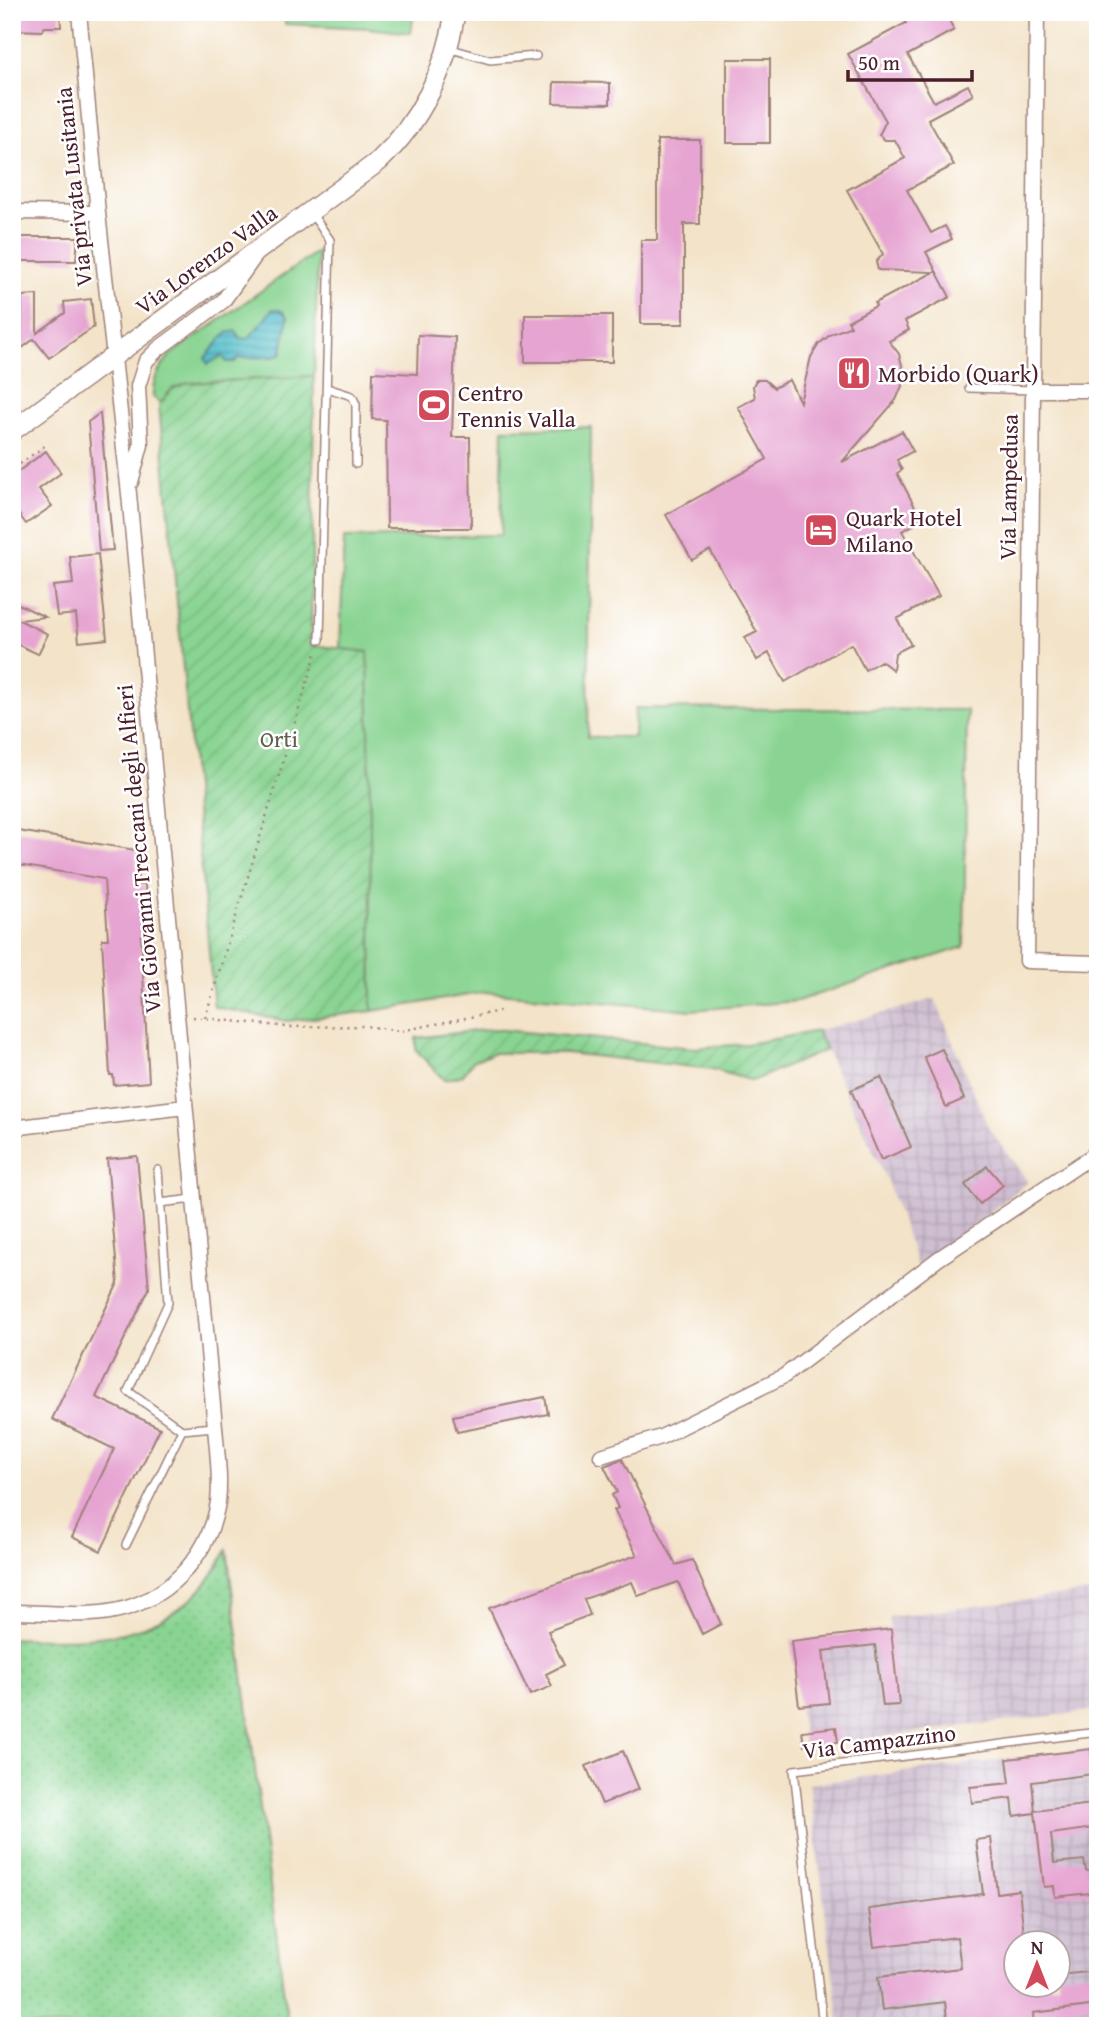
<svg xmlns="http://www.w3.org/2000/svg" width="1110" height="2038" font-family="'Gentium Book Plus',serif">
<defs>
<pattern id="industrial-grid" width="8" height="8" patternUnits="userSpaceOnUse" patternTransform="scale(1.75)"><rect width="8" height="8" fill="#cebed0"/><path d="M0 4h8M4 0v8" fill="none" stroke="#b2a3b3"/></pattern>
<pattern id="park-dots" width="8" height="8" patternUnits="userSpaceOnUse" patternTransform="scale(1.75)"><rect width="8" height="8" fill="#89d492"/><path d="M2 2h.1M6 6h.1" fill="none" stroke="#78b67e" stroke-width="1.8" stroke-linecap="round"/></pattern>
<pattern id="garden-furrows" width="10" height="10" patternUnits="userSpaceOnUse" patternTransform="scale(1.75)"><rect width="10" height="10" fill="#89d492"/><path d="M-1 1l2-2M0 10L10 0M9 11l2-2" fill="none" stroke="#78b67e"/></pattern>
<pattern id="water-rules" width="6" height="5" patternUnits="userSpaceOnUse" patternTransform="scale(1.75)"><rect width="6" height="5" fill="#51beca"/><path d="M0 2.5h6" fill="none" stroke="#459aa4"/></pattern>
</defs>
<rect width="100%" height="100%" fill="#fff"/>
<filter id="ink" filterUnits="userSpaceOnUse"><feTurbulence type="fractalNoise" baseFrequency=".0143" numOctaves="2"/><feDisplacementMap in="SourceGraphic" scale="14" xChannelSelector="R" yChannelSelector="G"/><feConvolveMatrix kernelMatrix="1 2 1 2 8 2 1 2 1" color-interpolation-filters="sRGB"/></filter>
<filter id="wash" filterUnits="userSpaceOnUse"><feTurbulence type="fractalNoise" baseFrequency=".00686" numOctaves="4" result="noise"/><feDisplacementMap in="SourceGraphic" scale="28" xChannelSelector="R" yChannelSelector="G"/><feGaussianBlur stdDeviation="1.57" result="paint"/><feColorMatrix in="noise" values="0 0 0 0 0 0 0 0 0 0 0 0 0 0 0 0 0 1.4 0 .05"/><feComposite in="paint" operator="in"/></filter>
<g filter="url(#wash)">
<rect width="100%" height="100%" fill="#f3e3c8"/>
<path fill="url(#industrial-grid)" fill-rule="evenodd" d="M935,999L988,1127L1028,1182L943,1249L917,1265L888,1183L817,1031Z
M1098,1591V1710L804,1746L791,1641L890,1629L889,1617Z
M1098,1748V2026H840L809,1784ZM1016,1944H1058V1986H1016Z"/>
<path fill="#89d492" stroke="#6a7a5e" stroke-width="2" d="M285,12H414L411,33L368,28L285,24Z
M318,251L314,376L188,383L172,389L161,403L153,397C152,379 159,370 170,355Z
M591,427L588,737H634L635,708L967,710L964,947L797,1001L692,1010L486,992L372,1011L368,653L340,649L344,538L501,535L503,429Z"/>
<path fill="url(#park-dots)" stroke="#6a7a5e" stroke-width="2" d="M227,1550L288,2026H12V1638C84,1640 157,1644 207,1582C215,1572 221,1560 227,1550Z"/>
<path fill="url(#garden-furrows)" stroke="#6a7a5e" stroke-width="2" d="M314,376L311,645L368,652L372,1011L287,1021L214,1007L159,405L172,389L188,383Z
M492,1029L694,1048L747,1044L817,1031L826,1050L752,1081L712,1069L566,1053H492L473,1061L463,1075L444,1080L416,1050V1038Z"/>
<path fill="url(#water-rules)" stroke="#4e6e7a" stroke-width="2" d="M273,309L282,311L288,317L282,353L274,357L238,358L235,362H227L222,356L208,364L205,358L226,333L236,331L240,338L248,339Z"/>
<g id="blocks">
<path fill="#e6a4d2" d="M12,12H60L61,27H45L42,31L12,30Z
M900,12H945L954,30L908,55L934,102L968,85L973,95L928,119L954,165L907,190L931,233L945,226L952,239L926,252L950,297L905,321L909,330L889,341L899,354L903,369L902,386L896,400L842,462L902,431L913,451L897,460L902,470L897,473L922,520L902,531L939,596L897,619L911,645L895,653L893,670L881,661L865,670L851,644L785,682L769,653L757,660L745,638L757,632L710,550L692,560L666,515L767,459L738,407L755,398L753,386L756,380H765L774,388L789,380L800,402L811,357L819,344L831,334L851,326L848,321L876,306L875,303L934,272L878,270L876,262L883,254L847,190L905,158L895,140H885L879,135L886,121L848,54L906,23Z
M727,59H770V143H727Z
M554,82L610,83V104L553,103Z
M657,140H700V224H684V324H641V240H657Z
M12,237H78L76,261H12Z
M37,295V333L65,313L64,302L91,299L94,327L49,358L34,339L21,349L22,296Z
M525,315H612V362H525Z
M418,335L455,337L452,437H470L471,528H387L386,420L372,419L373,372L417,374Z
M100,413L113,550L99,551L88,422Z
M46,451L61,473L39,489L52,506L26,524L12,505V476Z
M98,554L107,639L79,642L76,614L57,616L53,586L73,584L70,557Z
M12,601L45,617L19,620L48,634L38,654L12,642Z
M12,830L136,850L138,885L145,884L148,936H141L149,1082L114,1085L113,1075H110L102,939H108L104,879L12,864Z
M942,1049L964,1099L946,1107L924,1057Z
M881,1077L911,1147L881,1160L851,1090Z
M137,1156L149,1289L96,1397L160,1428L101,1551L72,1537L114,1449L52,1419L118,1283L107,1159Z
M987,1166L1003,1185L980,1204L965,1185Z
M545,1397L548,1414L457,1432L453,1416Z
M622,1459L676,1565L692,1560L721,1624L702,1634L678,1582L638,1596L632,1582L584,1599L590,1615L548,1631L564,1665L546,1674L552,1686L530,1695L489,1608L637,1555L614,1510L618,1508L612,1495L617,1492L604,1466Z
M891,1629L899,1705L883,1706L875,1645L823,1651L829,1703L799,1706L791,1641Z
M836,1727L838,1742L804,1746L802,1731Z
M1091,1749L1093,1774L1032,1782L1035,1811L1092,1804L1094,1828L1051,1834L1054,1863L1084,1860L1086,1871L1098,1870V1892L1055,1897L1054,1886L1044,1887L1035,1813L1014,1816L1012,1798L972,1803L970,1787L1010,1783L1007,1759Z
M623,1751L639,1789L602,1804L586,1766Z
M991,1838L997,1893L1019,1890L1025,1943H1016V1985H1058V1975L1098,1971V2005L1033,2013L1034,2026H948L945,2002L882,2010L878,1977L961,1968L957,1937L874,1947L869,1909L983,1894L976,1840Z"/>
</g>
</g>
<g filter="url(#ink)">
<use href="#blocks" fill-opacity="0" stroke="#9e817a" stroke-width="2"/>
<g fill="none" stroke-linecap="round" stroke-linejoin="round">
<g stroke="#9e817a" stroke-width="10">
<path id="service" d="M448,48L490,60L536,56
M311,213L330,240L320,640
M327,388L352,396L356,404V464
M969,388L1033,390
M158,1170L168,1303L128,1391L182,1430L214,1427
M160,1203L193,1199
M126,1545L182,1430
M823,2026L794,1770L1098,1732"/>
</g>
<g stroke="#9e817a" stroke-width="17">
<path id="minor" d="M1037,12L1027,961L1098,963
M12,212L98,213
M1033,390H1098
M131,482L141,445L138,386L146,361L158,349L223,301L253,259
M12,1128L185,1107
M601,1456L661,1437L784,1376L938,1259L1098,1152
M12,1612C44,1612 78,1617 109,1612C165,1603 209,1558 218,1502C221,1478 217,1452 215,1427L129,494L98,213L79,12"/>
</g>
<g stroke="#9e817a" stroke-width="22">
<path id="secondary" d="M12,431L379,161C420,122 447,69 455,12"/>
</g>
<path stroke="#9e817a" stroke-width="2.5" stroke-dasharray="2 5" stroke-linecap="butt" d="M20,464L44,446
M193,1017L288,1027L365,1026L401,1031L500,1011
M205,1018L317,650"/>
<use href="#service" stroke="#fff" stroke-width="7"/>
<use href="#minor" stroke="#fff" stroke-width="14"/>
<use href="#secondary" stroke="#fff" stroke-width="19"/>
</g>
</g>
<defs>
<g id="restaurant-square" transform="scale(1.75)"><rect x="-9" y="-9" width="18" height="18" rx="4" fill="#d1495b" stroke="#fff"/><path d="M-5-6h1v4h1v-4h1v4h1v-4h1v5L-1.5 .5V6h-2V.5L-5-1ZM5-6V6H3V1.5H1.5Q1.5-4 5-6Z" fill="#fff"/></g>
<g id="stadium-square" transform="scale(1.75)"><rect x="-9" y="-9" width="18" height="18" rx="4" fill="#d1495b" stroke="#fff"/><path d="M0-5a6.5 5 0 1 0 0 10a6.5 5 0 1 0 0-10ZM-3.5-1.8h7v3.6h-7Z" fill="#fff"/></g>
<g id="hotel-square" transform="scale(1.75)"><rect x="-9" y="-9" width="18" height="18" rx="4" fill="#d1495b" stroke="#fff"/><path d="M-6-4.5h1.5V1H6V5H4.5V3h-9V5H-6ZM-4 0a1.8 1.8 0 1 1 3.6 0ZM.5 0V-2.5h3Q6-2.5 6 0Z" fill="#fff"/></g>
</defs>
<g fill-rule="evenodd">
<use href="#restaurant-square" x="854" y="373"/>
<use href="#stadium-square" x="434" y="405"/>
<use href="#hotel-square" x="821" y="530"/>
</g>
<g text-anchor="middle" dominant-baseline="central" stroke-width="5" stroke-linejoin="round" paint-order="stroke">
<g font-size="23" fill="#4a1f2b" stroke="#fff">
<text transform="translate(73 187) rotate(-96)">Via privata Lusitania</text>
<text transform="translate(206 259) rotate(-36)">Via Lorenzo Valla</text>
<text transform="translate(1008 487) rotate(-89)">Via Lampedusa</text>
<text transform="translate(138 849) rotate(-95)">Via Giovanni Treccani degli Alfieri</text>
<text transform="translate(879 1741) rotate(-7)">Via Campazzino</text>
</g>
<g font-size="23" fill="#4a1f2b" stroke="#fff" text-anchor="start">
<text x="878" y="373">Morbido (Quark)</text>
<text x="458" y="392">Centro<tspan x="458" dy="26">Tennis Valla</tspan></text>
<text x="846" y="517">Quark Hotel<tspan x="846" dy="26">Milano</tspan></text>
</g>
<g font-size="23" fill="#605e4f" stroke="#fff">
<text x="279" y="738">Orti</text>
</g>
</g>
<rect width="1110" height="2038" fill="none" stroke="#fff" stroke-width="42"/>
<g transform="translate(1037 1964)"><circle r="33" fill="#ffffff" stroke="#b7a5aa" stroke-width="2"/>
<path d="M0-5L12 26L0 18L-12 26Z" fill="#d1495b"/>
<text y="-10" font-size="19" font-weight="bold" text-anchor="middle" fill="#4a1f2b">N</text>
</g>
<path d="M848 70v10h124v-10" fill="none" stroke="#4a1f2b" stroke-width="3.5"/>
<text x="858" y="70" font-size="21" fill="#4a1f2b" stroke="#ffffff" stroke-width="5" paint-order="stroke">50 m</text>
</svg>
